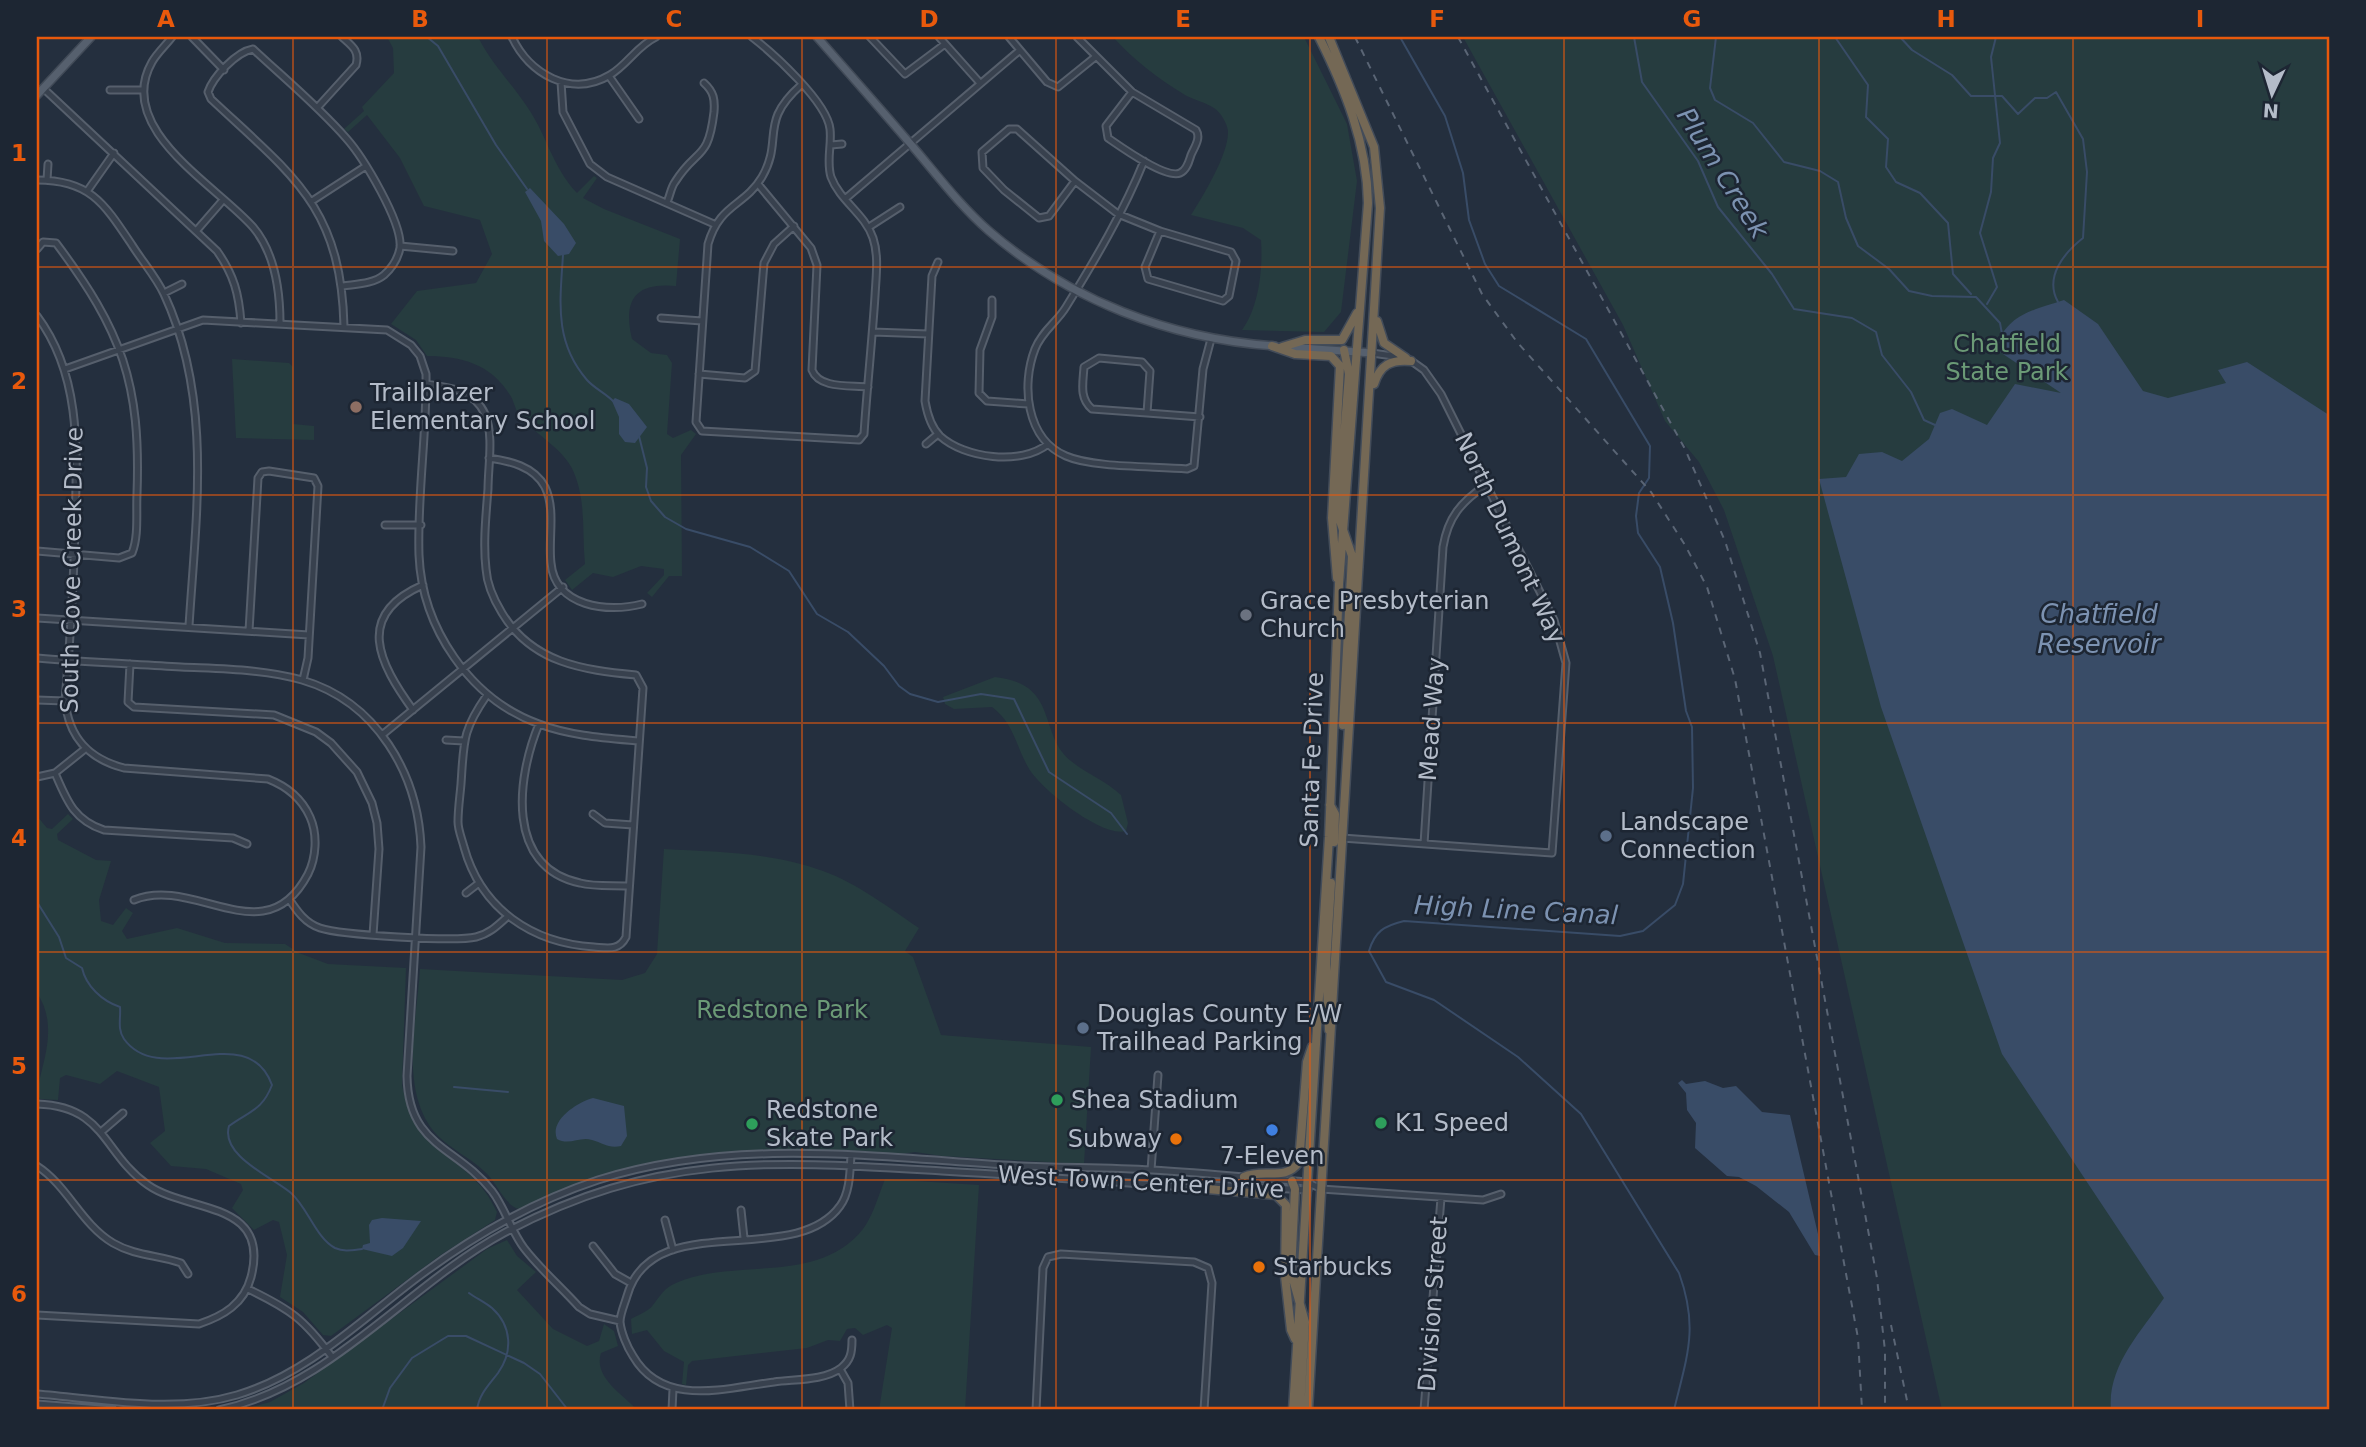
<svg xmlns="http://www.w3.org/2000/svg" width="2366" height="1447" font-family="'DejaVu Sans',sans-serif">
<rect width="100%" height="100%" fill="#242f3e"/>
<path fill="#263c3f" d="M387,37H478C493,66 511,82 528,108C547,136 553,168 577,193L594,176L597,178L583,198L604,209L680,239L676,286C634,282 623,301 632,339L651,353L667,355L672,363L667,434L673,438L691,430L696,434L681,455L682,576H669L652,597L647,593L664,575V569L641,566L613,577L593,573L572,590L565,580L585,564C582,535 586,507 576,478C567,449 537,437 519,415C515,409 514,401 510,395C491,364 461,356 427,356L416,340L391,324L417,291L476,283L492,254L480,220L424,206L400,158L367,115L348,132L344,129L364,111L362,107L394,73L393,48Z
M1113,37H1304L1347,124L1357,181L1341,312L1324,332L1242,330C1259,307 1263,269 1261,240L1243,228L1191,215C1203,196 1229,154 1228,131C1227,123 1221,113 1214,108C1205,102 1194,100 1185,95C1157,78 1134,60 1113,37Z
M1463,37H2329V1410H1942L1773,656L1724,510L1699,462L1665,421L1623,325Z
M232,359L289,363L293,367V424L314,426V440L236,438Z
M995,677C1060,684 1037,733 1071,761C1087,774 1106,781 1121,795L1128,823L1126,831C1102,838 1039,788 1028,767C1016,746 1013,722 992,707L954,709L945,704L943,697Z
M68,814L73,819L57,834L58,840L96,860L111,861L99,900L101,921L113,925L126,908L133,913L122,931L127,939L177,928L225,943L285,944L299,953L328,964L406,968L402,1085C418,1162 471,1153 497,1212L495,1220L439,1256L331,1336L323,1335L303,1312L280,1297L287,1255L279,1222L273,1220L254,1230L232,1208L243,1190L241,1184L206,1169L171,1166L150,1143L165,1131L159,1087L117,1071L100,1084L66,1075L60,1078L58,1100L40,1099C30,1084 65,1034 37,993V816L47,828L52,829Z
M664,849C717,852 772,852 823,871C857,883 889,908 919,928L905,951L913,957L941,1035L1091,1047L1084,1164L942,1156L915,1152L901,1154C752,1144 658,1145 519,1209C504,1205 497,1182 484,1171C470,1158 451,1149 437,1135C398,1092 417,1021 420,969L622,980L645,973L657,954Z
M885,1179L979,1185L965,1410H879L892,1328L887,1325L863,1335L855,1328L847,1329L840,1341L828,1340L807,1348L692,1361L688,1365L686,1385L682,1384L684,1362L664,1351L647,1330L632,1334L631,1319C638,1315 649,1311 653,1305C660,1296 664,1288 676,1283C734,1257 818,1286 863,1229C873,1216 879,1194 885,1179Z
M507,1240L517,1256L536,1272L517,1290L553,1329L587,1346L599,1341L604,1324L614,1331L618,1346L601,1353C593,1378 624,1395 637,1410H241L270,1402L304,1383L487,1249Z"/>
<path fill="#394c67" d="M530,188L564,224L576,243L569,254L558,256L544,241L541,221L525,192Z
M2064,300L2098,324L2143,391L2168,398L2226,383L2218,370L2247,362L2329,415V1410H2111C2107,1366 2141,1332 2164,1298L2002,1054L1881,707L1819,479L1846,477L1859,454L1882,452L1902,461L1929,439L1940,413L1952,409L1987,425L2015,384L2061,393L1994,348C2011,313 2028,312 2064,300Z
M615,398L629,404L647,427L635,443L625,442L619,434V417L612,401Z
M1682,1080L1686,1084L1705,1081L1723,1088L1736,1086L1762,1112L1790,1115L1818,1234L1820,1256L1815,1255L1789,1212L1756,1186L1739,1177L1727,1176L1695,1148L1696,1123L1687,1110L1686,1093L1678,1083Z
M593,1098L624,1106L627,1136L621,1146C609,1149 603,1143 592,1140C580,1136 569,1146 557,1139C549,1120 578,1102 593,1098Z
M382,1218L421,1221L403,1248L392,1256L362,1249L363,1245L370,1243L369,1225L372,1220Z"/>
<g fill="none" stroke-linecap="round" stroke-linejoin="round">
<path stroke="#394c67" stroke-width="2" d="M427,37L438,46L496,145L527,189
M1400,37L1445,116L1463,173L1469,220L1485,264L1499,286L1586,339L1650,446L1649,478L1639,493L1636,516L1638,533L1660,567L1673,623L1686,711L1692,727L1693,788L1683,884L1675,905L1643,931L1620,936L1404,921C1384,926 1375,931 1369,951L1386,982L1434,1000L1518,1057L1581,1114L1679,1273C1699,1328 1687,1356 1674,1410
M1634,37L1642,82L1698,161L1718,207L1772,274L1794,309L1852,318L1876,332L1882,355L1911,392L1924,420L1935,425
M1716,37L1710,88L1715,100L1753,123L1784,162L1820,171L1838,182L1846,218L1858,246L1889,269L1909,291L1932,296L1976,297L2000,323L2002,334
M1835,37L1868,85L1866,117L1888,139L1886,167L1896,182L1920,193L1948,223L1953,274L1971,294
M1900,37L1912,50L1952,75L1971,96H2002L2018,114L2035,98H2047L2056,92L2083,139L2087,172L2083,238C2064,253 2044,277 2058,302
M563,255C560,302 554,342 587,380C594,388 605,393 613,401
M1987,304L1997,287L1980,233L1991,192L1993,158L2000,143L1991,57L1996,37
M639,436L647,468L646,487L651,501L665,517L686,529L750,547L789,571L817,614L848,632L884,666L899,686L910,694L938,702L981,694L1014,699L1049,772L1111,813L1127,834
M37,902L59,937L66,958L82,968C86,986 102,1001 120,1007C121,1018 117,1029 124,1039C161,1090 247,1017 272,1085C262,1111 249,1111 229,1126C220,1156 274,1178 291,1193C308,1208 316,1238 335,1248C344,1252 353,1250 362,1249
M454,1087L508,1092
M469,1293C476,1298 486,1303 492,1308C512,1326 513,1352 498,1373C489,1385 479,1394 477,1410
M382,1410L390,1388L412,1358L448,1336H466L524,1363L540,1374L568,1410"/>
<g stroke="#565f6c" stroke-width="9">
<path id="minor" d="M172,37C166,45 157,53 152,62C114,129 216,185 253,227C275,253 280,290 280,323
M192,37L224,70
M512,37C529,74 571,98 610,75C628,64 637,46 656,37
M752,37C774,54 827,102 830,129C832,145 826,161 831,177C840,201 865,214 873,238C879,256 876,276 875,296C872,342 867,388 864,434L859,440L702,431L696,422L708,244C720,203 744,207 762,177C784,139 758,123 801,85
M870,37L905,74L945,44
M939,37L980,83
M1009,37L1047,82L1058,87L1094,58
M1077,37L1132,92L1196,130C1201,138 1195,146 1191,155C1189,161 1187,170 1180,173C1166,179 1121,147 1108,138L1106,126L1132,92
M609,76L639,119
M561,82L563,112L590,164L607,177L714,224
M43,88L217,251C234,275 239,294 241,323
M110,90H143
M317,108L356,65C360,51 352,46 342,37
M1009,129H1017L1075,181L1049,216L1039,218L1004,190L983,168L982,152Z
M831,145L842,144
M1144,161C1124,211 1095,260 1066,307C1057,322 1042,331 1035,349C1021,385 1026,439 1066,456C1093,468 1155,466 1187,469L1194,466L1203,369L1211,339
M37,180C90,180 104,203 132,245C142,261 156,277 164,294C213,399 196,515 189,626
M47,180L48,164
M1075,181L1118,214L1160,231
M758,184L811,248L817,265L812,370C819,389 850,385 868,387
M88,190L114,153
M845,199L1020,50
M312,201L366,166
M667,202C670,196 671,187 675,182C697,147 708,162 714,112C715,100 714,92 704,83
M869,227L900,207
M197,230L223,200
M1160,231L1231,252L1236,261L1229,296L1223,301L1148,279L1145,267Z
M400,246L453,251
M37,249L43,242L56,243C122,331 141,383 137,494C136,512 139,536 132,553L119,558L37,551
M938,262L932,276L925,401C927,413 931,427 940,436C964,458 1021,466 1048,444
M343,286C356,284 373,284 384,275C392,268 398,258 400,248C403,223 363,157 346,138C318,106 284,78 253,49C236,52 213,77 208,92L211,99C292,175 341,206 344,326
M164,293L182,284
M992,300V317L980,350L979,393L987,401L1028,404
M37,316C82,376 77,453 75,523C74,583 70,642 65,701C69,738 89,759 124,768L268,779C286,786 302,799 310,817C318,835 316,858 308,874C265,956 195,875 134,900
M661,318L702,321
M873,332L928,334
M1372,353L1400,357
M1099,358L1142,362L1150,371L1147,413L1092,409C1079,398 1083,383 1084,367Z
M65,369L203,320L387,330L411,345L420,356L426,374C427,434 417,496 419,555C422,628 470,699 539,724C571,736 605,738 639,741
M699,374L745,378L755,371L764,263L774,244L794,226
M426,384C449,387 474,390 485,414C494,435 488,467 488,489C486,515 483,543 486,569C487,584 494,600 502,613C532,663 583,670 636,675L643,688L626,937C619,951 608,948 594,947C532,943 481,909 464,847C462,839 458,830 458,822C458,809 460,796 461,784C464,741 462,731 487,695
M1147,413L1200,417
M926,444L938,434
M489,458C509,461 534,466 545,487C556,510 548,538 551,563C555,607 608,613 642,604
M385,525H421
M37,618L309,635
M249,631L258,478L262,472L269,471L314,478L318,486L308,658L303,680
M37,658C85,662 133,664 181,667C221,669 263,669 302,680C377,702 418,774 421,847L407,1076C408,1147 457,1146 492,1191C505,1208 511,1231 524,1248C540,1269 561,1287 579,1307L590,1314L620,1321
M130,664L128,702L134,707L274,715L316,732L331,743L357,772L372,803L377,823L379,849L373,935
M37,700L65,701
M413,710C379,663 354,615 423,585
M539,724C517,777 505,867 580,883C595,887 613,885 629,886
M382,735L563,587
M446,740L464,741
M55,773C67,801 74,820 104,830L233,838L247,844
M37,777L55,773L85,749
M593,814L605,823L633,825
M1342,838L1552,853L1566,663L1554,620L1441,394L1424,370L1410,360
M1424,844L1443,547C1448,517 1461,502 1486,485
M466,893L479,883
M289,899C297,911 305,923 320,928C341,935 455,942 476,937C489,934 497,926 507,917
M37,1104C106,1106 103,1154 148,1185C188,1213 271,1200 251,1277C244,1304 223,1316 199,1324L37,1315
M101,1132L123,1113
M851,1155C850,1171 850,1193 840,1206C794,1270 652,1206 627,1296C625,1303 620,1314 620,1322C621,1332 627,1347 633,1356C663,1408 725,1388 774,1382C794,1379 824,1381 841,1368C851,1360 852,1352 852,1340
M37,1166C68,1186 81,1224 113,1243C135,1256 158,1255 181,1263L188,1274
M1151,1170L1158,1075
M1321,1189L1483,1200L1501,1194
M741,1210L744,1238
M665,1220L673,1250
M593,1246L615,1274L631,1283
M248,1289C290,1309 304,1319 332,1357
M840,1369L848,1383L850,1410
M37,1394C101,1399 173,1414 237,1395C308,1374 363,1318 421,1275C475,1235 534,1201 598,1180C731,1138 867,1156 1004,1165C1053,1168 1103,1167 1152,1170C1203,1173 1254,1178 1306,1182L1322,1189
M37,1404L113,1410
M219,1410C332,1386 406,1286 504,1233C658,1151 775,1161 942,1171C1027,1176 1111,1181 1196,1188L1210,1185L1308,1190
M672,1410L673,1389
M1036,1410L1043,1268L1048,1257L1061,1254L1194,1262L1208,1268L1212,1283L1204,1410
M1424,1410L1441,1198"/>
</g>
<g stroke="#414a57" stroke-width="10">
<path id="major" d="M817,37C847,71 878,106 908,141C935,172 958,204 989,231C1069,300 1170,339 1275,346
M37,95L91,37
M1287,347L1372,353"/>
</g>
<g stroke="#434c59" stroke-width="11">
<path id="highway" d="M1377,321L1384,343L1406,358
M1272,346L1295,354L1331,356L1340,366L1332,518L1337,578
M1282,347L1305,340H1342L1357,313
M1374,384C1380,365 1391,359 1411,361
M1343,725L1352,556L1338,515L1349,374L1344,350
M1330,805L1335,814L1334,842
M1329,1030L1326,964L1331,883
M1244,1177C1264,1168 1285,1182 1299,1162L1307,1062L1312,1047
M1292,1181L1295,1189L1291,1272L1305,1322L1300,1410
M1196,1188L1276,1195L1286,1205L1285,1276L1291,1330L1295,1339
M1293,1410L1329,837L1339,584L1368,203C1367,143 1345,89 1319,37
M1308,1410L1380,208L1374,147L1329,37"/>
</g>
<use href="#minor" stroke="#38414e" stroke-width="5"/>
<use href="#major" stroke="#56606e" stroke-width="7"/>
<use href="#highway" stroke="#746855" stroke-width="8"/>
<path stroke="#5a6575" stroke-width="2" stroke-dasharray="7 7" stroke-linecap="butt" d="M1355,37L1482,294L1517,342L1651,492L1685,545L1707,587L1735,679L1858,1338L1862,1410
M1458,37L1685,449L1725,541L1760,653L1877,1278L1885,1351V1410
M1891,1325L1909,1410"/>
</g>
<path fill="none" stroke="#e8590c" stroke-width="2" stroke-opacity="0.55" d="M293,37V1410M547,37V1410M802,37V1410M1056,37V1410M1310,37V1410M1564,37V1410M1819,37V1410M2073,37V1410M37,267H2329M37,495H2329M37,723H2329M37,952H2329M37,1180H2329"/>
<circle fill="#8d6e63" stroke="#1d2633" stroke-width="2.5" cx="356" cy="407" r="7"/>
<circle fill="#6b7280" stroke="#1d2633" stroke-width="2.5" cx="1246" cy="615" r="7"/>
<g fill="#5c6f8a" stroke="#1d2633" stroke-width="2.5">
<circle cx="1606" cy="836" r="7"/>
<circle cx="1083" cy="1028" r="7"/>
</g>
<g fill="#2e9e5b" stroke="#1d2633" stroke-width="2.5">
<circle cx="1057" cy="1100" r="7"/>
<circle cx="1381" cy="1123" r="7"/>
<circle cx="752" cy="1124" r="7"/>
</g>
<circle fill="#3f7fe0" stroke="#1d2633" stroke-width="2.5" cx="1272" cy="1130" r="7"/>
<g fill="#e8710a" stroke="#1d2633" stroke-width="2.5">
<circle cx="1176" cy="1139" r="7"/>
<circle cx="1259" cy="1267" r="7"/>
</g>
<g text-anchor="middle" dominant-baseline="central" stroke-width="5" stroke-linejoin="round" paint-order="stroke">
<g font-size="24" fill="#6b9a76" stroke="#1d2633">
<text x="2007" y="344">Chatfield<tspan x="2007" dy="28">State Park</tspan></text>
<text x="782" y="1010">Redstone Park</text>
</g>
<g font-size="24" fill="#b4bcc9" stroke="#1d2633" text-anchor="start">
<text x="370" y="393">Trailblazer<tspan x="370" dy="28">Elementary School</tspan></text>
<text x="1260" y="601">Grace Presbyterian<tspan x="1260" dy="28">Church</tspan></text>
<text x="1620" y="822">Landscape<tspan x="1620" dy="28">Connection</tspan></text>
<text x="1097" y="1014">Douglas County E/W<tspan x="1097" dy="28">Trailhead Parking</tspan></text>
<text x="1071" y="1100">Shea Stadium</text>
<text x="766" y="1110">Redstone<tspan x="766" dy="28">Skate Park</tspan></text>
<text x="1395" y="1123">K1 Speed</text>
<text x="1162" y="1139" text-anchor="end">Subway</text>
<text x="1272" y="1156" text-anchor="middle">7-Eleven</text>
<text x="1273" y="1267">Starbucks</text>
</g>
<g font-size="24" fill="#b4bcc9" stroke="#1d2633">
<text transform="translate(1510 538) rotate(65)">North Dumont Way</text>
<text transform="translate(72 570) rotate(-89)">South Cove Creek Drive</text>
<text transform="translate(1432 719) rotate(-86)">Mead Way</text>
<text transform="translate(1312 760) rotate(-88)">Santa Fe Drive</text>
<text transform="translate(1141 1182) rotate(3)">West Town Center Drive</text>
<text transform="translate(1433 1304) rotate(-86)">Division Street</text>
</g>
<g font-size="26" font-style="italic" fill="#7c92b1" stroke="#1d2633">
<text transform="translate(1723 173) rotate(58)">Plum Creek</text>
<text x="2099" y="614">Chatfield<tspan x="2099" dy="30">Reservoir</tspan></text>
<text transform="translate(1516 910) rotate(3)">High Line Canal</text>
</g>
</g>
<rect width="2366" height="1447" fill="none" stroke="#1d2633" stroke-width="77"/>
<g transform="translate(2272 94) rotate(184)" stroke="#1d2633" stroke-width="5" paint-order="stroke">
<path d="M0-5L12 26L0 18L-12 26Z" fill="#b4bcc9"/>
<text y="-10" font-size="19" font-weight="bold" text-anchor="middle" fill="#b4bcc9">N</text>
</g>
<rect x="38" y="38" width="2290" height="1370" fill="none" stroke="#e8590c" stroke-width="2.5"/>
<g font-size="23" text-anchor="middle" font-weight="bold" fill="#e8590c">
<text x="166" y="27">A</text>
<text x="420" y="27">B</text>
<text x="674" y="27">C</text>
<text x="929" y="27">D</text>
<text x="1183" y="27">E</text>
<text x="1437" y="27">F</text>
<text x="1692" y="27">G</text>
<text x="1946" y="27">H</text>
<text x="2200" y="27">I</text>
<text x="19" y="161">1</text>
<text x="19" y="389">2</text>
<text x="19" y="617">3</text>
<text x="19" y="846">4</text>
<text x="19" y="1074">5</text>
<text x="19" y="1302">6</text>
</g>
</svg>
